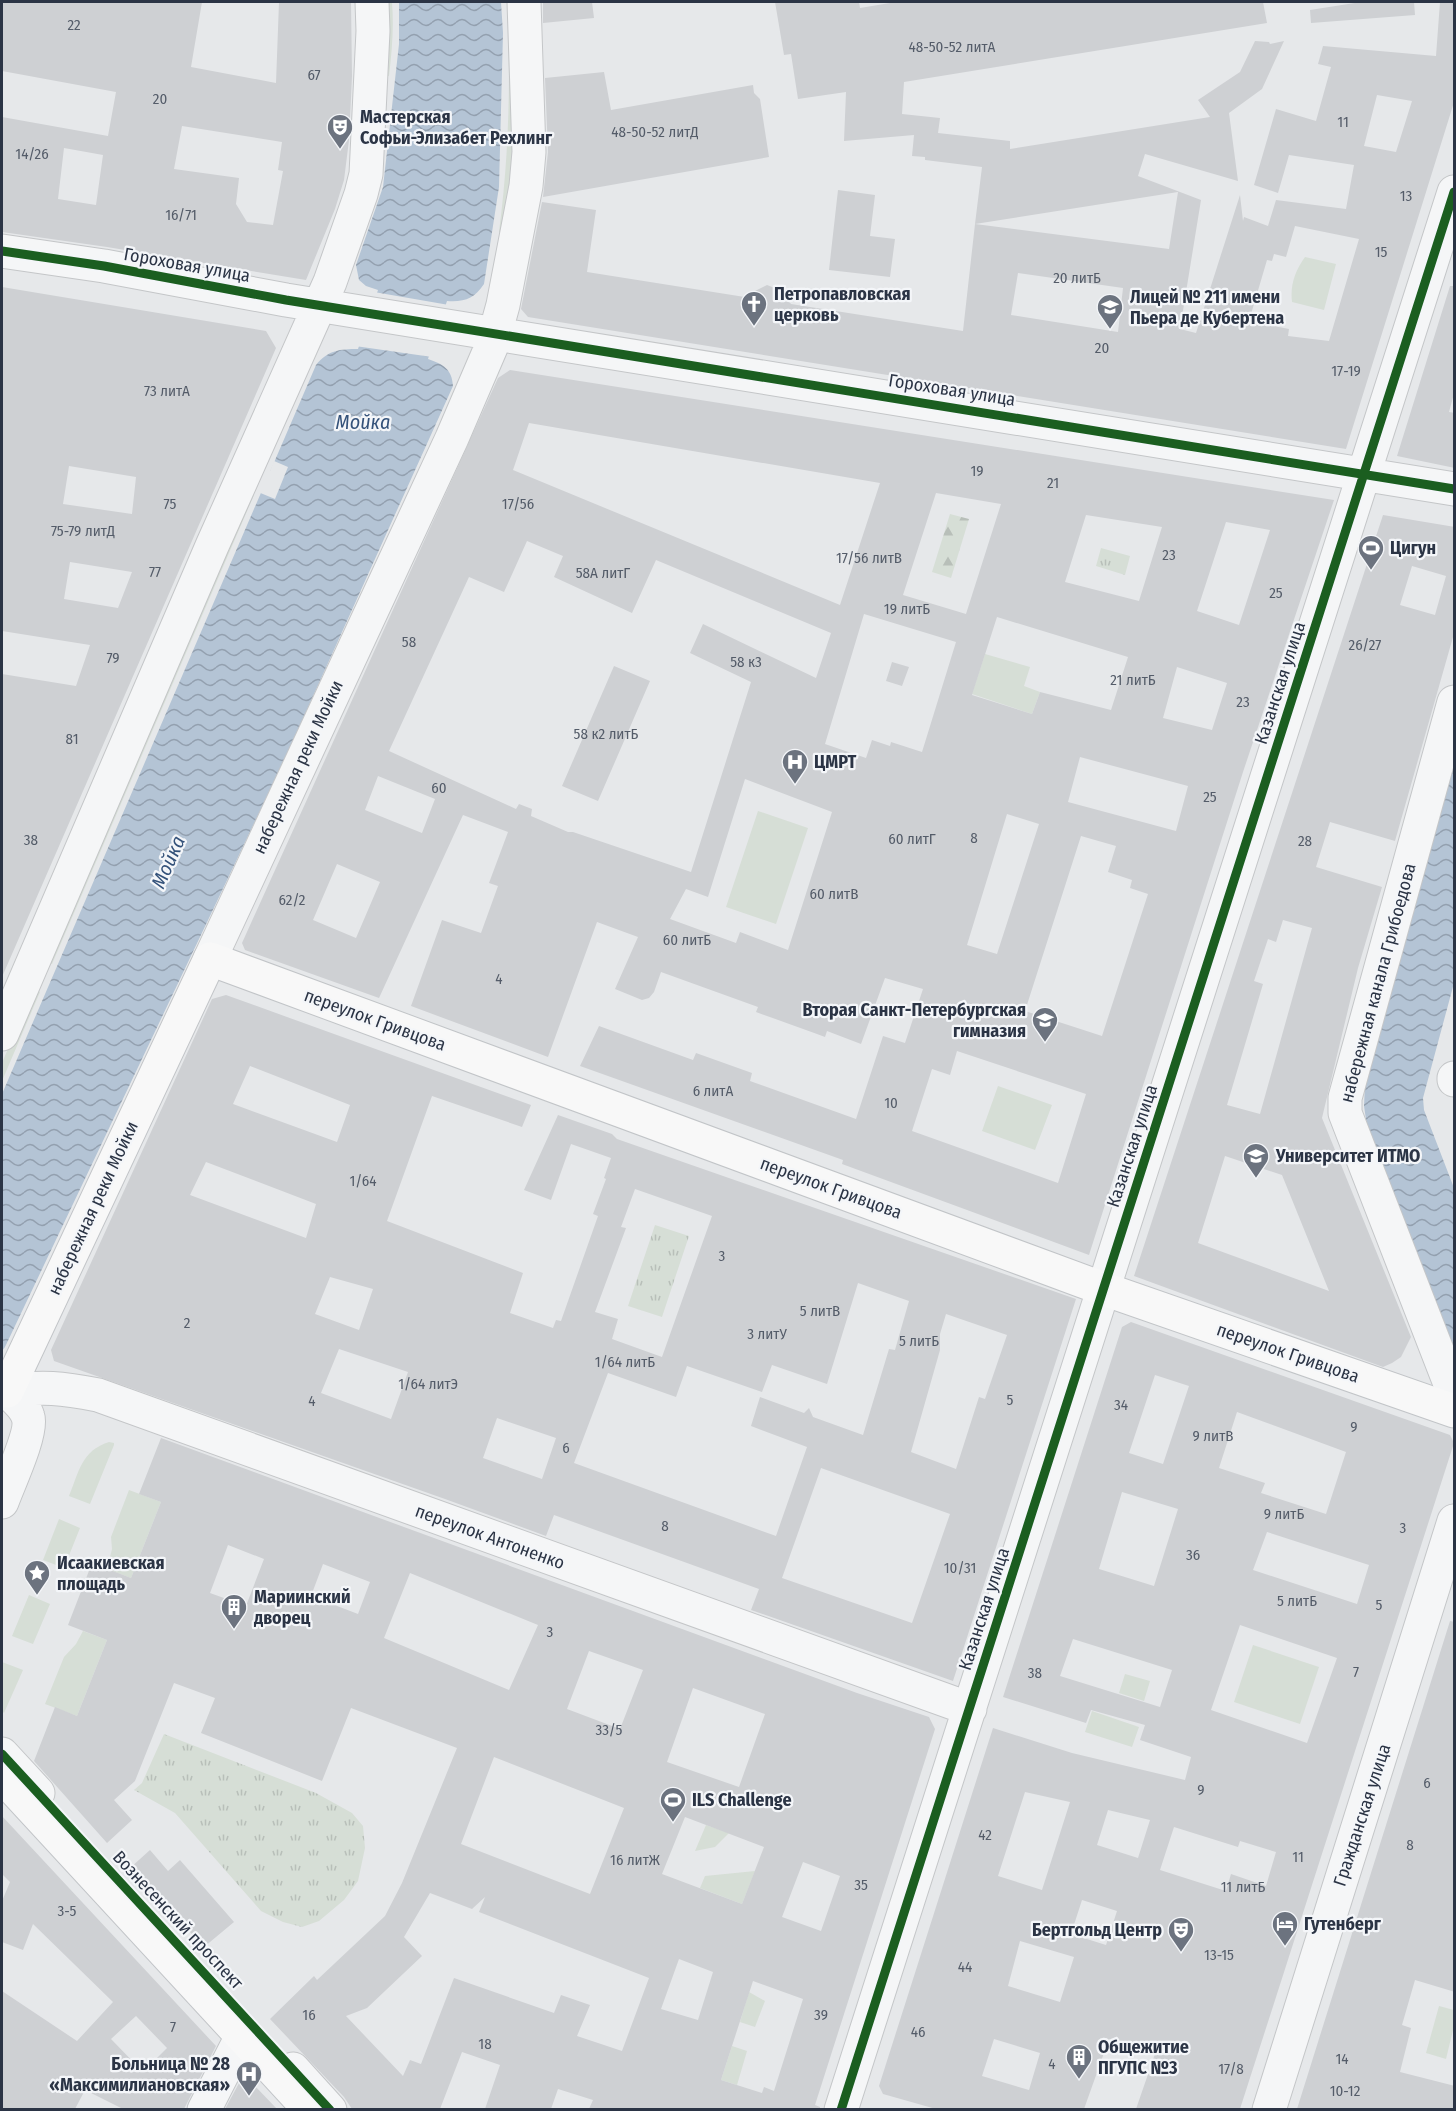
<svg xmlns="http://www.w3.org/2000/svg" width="1456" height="2111" font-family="'Fira Sans Condensed',sans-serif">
<defs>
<pattern id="forest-firs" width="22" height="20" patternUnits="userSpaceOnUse" patternTransform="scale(1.5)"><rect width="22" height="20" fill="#d6ded6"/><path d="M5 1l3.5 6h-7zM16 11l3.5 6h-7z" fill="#b8bfb9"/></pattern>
<pattern id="park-tufts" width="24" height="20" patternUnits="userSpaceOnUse" patternTransform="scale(1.5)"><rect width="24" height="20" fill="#d6ded6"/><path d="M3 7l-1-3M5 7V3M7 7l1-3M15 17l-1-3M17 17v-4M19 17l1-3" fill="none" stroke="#b8bfb9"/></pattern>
<pattern id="water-waves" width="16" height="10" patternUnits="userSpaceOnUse" patternTransform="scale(1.5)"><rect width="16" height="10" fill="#b4c4d5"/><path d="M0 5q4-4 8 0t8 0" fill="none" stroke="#93a0af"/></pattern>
</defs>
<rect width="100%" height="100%" fill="#e6e8ea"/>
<path fill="#d6ded6" d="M386,2H392C394,27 392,51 389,76L383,75Z
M507,2H514L516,151L506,233L499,232C509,156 511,78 507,2Z
M1305,257L1336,264L1324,310L1292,302C1290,285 1295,271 1305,257Z
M248,493L254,495L52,964L46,962Z
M985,654L1030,667L1024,686L1040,692L1032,714L972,694Z
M758,811L808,828L776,924L726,907Z
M33,989L40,992L2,1081V1063Z
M998,1086L1052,1105L1035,1150L982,1131Z
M109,1442L114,1443V1445L90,1504L69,1496C79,1472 81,1451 109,1442Z
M129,1490L161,1502L131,1578L107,1569L112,1549L111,1537Z
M59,1519L80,1528L64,1568L43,1560Z
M29,1595L50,1604L33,1644L12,1636Z
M83,1631L107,1640L77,1716L45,1704L64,1657L76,1644Z
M1253,1645L1319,1667L1300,1724L1234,1702Z
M2,1662L23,1670L4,1713L2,1711Z
M1125,1674L1150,1681L1144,1701L1119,1693Z
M1092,1711L1139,1727L1132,1747L1085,1732Z
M706,1825L729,1833L715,1847L695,1851Z
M755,1871L742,1904L700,1888L705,1876Z
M749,1992L765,2001L755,2027L740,2022Z
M1439,2006L1454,2010V2026L1446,2059L1426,2053Z
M732,2046L747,2051L737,2085L721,2080Z"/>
<path fill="url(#forest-firs)" d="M950,514L969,519L951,578L932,572Z"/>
<path fill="url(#park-tufts)" d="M1101,548L1130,556L1125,575L1096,566Z
M655,1225L689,1236L662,1317L628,1306Z
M164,1734L316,1793L352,1813L363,1826L365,1848L358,1881L344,1900L319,1921L302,1927L283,1922L261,1911L175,1813L134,1790L142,1783Z"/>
<path fill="url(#water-waves)" d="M399,2H501L503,33L499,187L484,284C474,299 465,302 447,301L428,359C443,364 452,369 453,386L287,754L5,1347L2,1351V1094L316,365C328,350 340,349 358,349L378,290L366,286L359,280L356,265L383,187L399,44Z
M1454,758V983L1423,1098L1424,1110L1454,1188V1353L1367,1126L1364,1106L1365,1085Z"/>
<path fill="#e6e8ea" d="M374,292L449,305L432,357L355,346Z
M274,461L288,467L275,499L258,492L267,470L270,471Z"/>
<path fill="#ced0d3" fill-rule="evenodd" d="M2,2H202L191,67L276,83L279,2H351L352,76L349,140L344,180L335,209L306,280L107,247L2,232V117L108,136L116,92L2,71ZM182,126L282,142L278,170L283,171L273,225L247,222L236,204L239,178L174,169ZM64,148L103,155L96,205L58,199Z
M543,2H592L594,18L543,23Z
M775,2H859L860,8L896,2H1263L1267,23L904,82L902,114L940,118L938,133L1010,141V149L1210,117L1198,100L1240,72L1255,41L1269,42L1270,44L1284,41L1262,89L1229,113L1238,181L1145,154L1138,176L1201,200L1180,329L1196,333L1240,195L1243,221L1244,217L1268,226L1276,200L1346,209L1354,165L1289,155L1278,193L1254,185L1276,109L1316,121L1331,67L1318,64L1323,46L1436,56L1440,2H1455V99L1346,449L528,317L521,309L542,202L596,210L587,272L751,298L755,291L767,285L780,290L791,304L963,331L975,224L1169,249L1178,192L975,224L982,167L925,160V157L912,156L914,135L844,141L846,92L798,99L791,54L784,55ZM1377,95L1412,101L1396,152L1364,146ZM1295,226L1359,239L1329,341L1288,336L1289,329L1249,321L1267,260L1272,261L1274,254L1286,257ZM1018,273L1123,288L1118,332L1011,315Z
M1361,2H1414L1415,15L1311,23L1310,10Z
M604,72L611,110L753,85L754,93L760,99L769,157L543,197L548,152L545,78Z
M838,190L875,195L870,236L895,239L890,277L829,270Z
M1450,286H1455V390L1449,412L1455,413V468L1397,456Z
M2,287L266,331L276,348L2,977V674L76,686L90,645L2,631ZM69,466L136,477L132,514L63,504ZM70,562L132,572L118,608L64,599Z
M510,370L1334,500L1243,772L1089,1255L842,1164L843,1160L580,1066L599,1026L693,1060L696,1053L752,1073L750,1081L856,1119L883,1036L905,1043L923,989L885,978L861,1044L827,1031L825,1037L817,1034L756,1012L758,1007L661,972L654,992L649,998L642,1000L615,989L638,937L597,922L548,1057L411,1006L442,920L481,933L498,886L489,883L508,832L463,815L379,998L245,950L242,943L498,378ZM529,423L880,483L840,605L513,470ZM936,493L1001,504L966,614L903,595ZM1086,515L1162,527L1139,601L1065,582ZM1226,522L1270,530L1239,625L1197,611ZM527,541L563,556L554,577L632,613L656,560L831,633L816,678L703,624L690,653L751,682L691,872L573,832H568L531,816L532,809L519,804L516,809L389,751L469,577L504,592ZM864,614L956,642L922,752L891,742L890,746L872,740L866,758L825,744ZM997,617L1128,657L1111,710L1040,692L1032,714L972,695ZM1177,667L1227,683L1212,730L1163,718ZM1080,757L1188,786L1176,831L1068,802ZM378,776L435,799L422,833L365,810ZM745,779L832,812L788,950L740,932L736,943L670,919L686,889L708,897ZM1007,814L1039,824L997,954L967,945ZM1081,836L1116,846L1108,872L1132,880L1130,888L1148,894L1102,1036L1025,1011ZM337,864L380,882L356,938L313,920ZM957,1051L1086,1094L1058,1183L912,1131L932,1069L950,1075Z
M1383,515L1455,527V630L1395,841L1330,822L1316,867L1382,887L1358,968L1322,1118L1411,1337L1401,1357L1392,1363L1383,1367L1134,1276ZM1412,566L1446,576L1435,615L1400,605ZM1283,920L1312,928L1260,1114L1227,1105L1263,984L1254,981L1268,939L1276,942ZM1225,1156L1282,1175L1329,1291L1198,1243Z
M892,662L909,667L902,686L886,681Z
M614,666L650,681L598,801L562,786Z
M226,995L531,1105L522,1127L432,1096L387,1221L523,1273L510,1313L553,1328L556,1320L561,1321L598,1216L593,1214L606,1179L604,1178L611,1158L571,1144L551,1200L524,1190L558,1115L612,1134L617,1139L1076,1299L953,1681L751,1610L759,1589L554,1515L546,1536L445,1499L54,1361L51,1350L212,999ZM250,1066L350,1105L337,1142L233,1104ZM206,1162L316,1204L306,1238L190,1195ZM635,1189L712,1216L662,1357L612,1339L618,1319L595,1312L626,1228L621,1227ZM330,1277L373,1289L359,1330L315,1314ZM858,1283L909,1301L895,1350L889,1349L863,1435L813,1417L809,1408L804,1413L760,1397L751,1426L807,1447L776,1536L574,1463L608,1373L676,1397L687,1366L762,1392L772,1365L827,1384ZM946,1314L1007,1335L985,1399L979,1397L956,1469L911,1452L940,1350V1334ZM339,1349L408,1372L391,1419L321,1393ZM497,1418L556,1438L542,1479L483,1458ZM821,1468L950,1514L912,1623L782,1578Z
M1131,1322L1450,1435L1454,1443L1240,2109H1136L1155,2054L1109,2039L1084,2109H936L883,2094L879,2086L993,1728L1072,1753L1185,1780L1191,1757L1140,1740L1145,1725L1091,1710L1086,1723L1003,1697L1122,1327ZM1155,1375L1189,1386L1163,1464L1129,1453ZM1237,1412L1346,1452L1326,1514L1261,1493L1265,1483L1219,1468ZM1122,1492L1178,1509L1154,1586L1099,1569ZM1267,1532L1369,1565L1357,1604L1253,1570ZM1240,1625L1337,1658L1307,1743L1211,1710ZM1073,1639L1172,1670L1160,1707L1060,1676ZM1025,1792L1070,1802L1042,1890L998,1876ZM1108,1810L1150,1820L1138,1858L1097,1845ZM1174,1827L1238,1847L1240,1841L1276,1852L1266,1886L1231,1874L1226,1891L1160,1870ZM1082,1900L1117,1911L1106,1945L1071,1934ZM1020,1941L1074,1957L1060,2002L1008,1986ZM994,2039L1040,2053L1029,2090L982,2076Z
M161,1438L857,1693L929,1717L935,1729L815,2105L820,2107V2109H589L593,2100L558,2089L551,2109H485L500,2065L462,2052L440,2109H352L344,2097L270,2019L314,1976L317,1980L385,1916L402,1883L457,1748L351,1708L322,1781L201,1733L215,1698L174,1683L135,1781L114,1800L132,1820L107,1843L34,1761L55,1707L77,1716L107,1640L68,1625L92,1563L131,1578L161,1502L139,1494ZM228,1545L264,1559L246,1606L210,1593ZM323,1564L370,1582L358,1614L311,1596ZM410,1573L538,1625L509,1690L384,1638ZM589,1651L643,1670L620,1729L567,1709ZM693,1688L765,1714L739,1787L667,1762ZM494,1757L624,1808L590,1894L461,1844ZM685,1817L764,1847L742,1904L662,1874ZM803,1862L840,1876L821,1931L782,1917ZM430,1893L472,1909L485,1897L479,1912L649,1978L622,2051L577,2036L590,2005L561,1995L554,2013L454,1978L421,2064L410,2060L403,2076L346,2016L367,2008L422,1956L404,1937ZM679,1959L713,1972L698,2020L661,2009ZM753,1981L803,1999L774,2091L764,2087L762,2093L721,2080Z
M1450,1621L1455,1622V1992L1415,1980L1402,2025L1411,2028L1400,2072L1455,2086V2109H1297Z
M2,1816L216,2046L184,2109H123L85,2090L75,2109H2V1991L77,2041L113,2002L33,1924L23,1950L2,1942V1901L10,1882L2,1874ZM136,2016L167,2048L143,2072L111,2039Z
M150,1850L168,1871L180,1860L234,1922L204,1947L130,1868Z
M244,2074L254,2085L277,2109H225Z"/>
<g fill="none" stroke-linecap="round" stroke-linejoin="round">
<g stroke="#c4c6c8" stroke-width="35">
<path id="minor" d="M2,251L104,266L286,300L1454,489
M1454,702L1345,1098V1113L1454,1394
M210,959L452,438L492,345L503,305L526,186L529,152L524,2
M2,1034L212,546L330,282L361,194L366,174L373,31L372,2
M1454,1078V1080
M7,1391C43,1386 62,1388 98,1395L970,1709
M2,1502C8,1485 33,1432 28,1417C25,1406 15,1399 7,1391
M2,1754L38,1793
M293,2069L330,2110
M204,2110L242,2036
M841,2110L1454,192
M1269,2110L1454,1521"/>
</g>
<g stroke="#c2c5c8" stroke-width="35">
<path id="major" d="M2,1391H7L210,959L1104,1289L1454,1411
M2,1776L310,2110"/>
</g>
<use href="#minor" stroke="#f5f6f7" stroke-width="33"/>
<use href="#major" stroke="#f8f8f8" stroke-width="33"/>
<g stroke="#f4f6f9" stroke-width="13">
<path id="cycleway" d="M2,251L104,266L286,300L1454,489
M2,1754L330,2110
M841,2110L1454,192"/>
</g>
<use href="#cycleway" stroke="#1b5e20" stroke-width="9"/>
</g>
<defs>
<g id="theatre-pin" transform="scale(1.35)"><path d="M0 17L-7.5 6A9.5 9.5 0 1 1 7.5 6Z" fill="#6c737f" stroke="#f4f6f9"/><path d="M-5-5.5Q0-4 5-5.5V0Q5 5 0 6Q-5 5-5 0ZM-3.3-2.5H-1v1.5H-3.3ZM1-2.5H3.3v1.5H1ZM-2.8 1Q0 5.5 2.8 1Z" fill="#fff"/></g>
<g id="church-pin" transform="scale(1.35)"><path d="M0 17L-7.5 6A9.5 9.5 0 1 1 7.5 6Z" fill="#6c737f" stroke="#f4f6f9"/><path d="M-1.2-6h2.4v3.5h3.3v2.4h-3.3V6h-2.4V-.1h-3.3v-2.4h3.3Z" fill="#fff"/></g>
<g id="school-pin" transform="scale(1.35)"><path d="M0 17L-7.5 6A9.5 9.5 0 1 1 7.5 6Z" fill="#6c737f" stroke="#f4f6f9"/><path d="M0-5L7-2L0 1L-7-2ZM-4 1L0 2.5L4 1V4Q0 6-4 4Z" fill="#fff"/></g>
<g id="stadium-pin" transform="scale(1.35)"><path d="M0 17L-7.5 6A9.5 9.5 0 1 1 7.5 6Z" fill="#6c737f" stroke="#f4f6f9"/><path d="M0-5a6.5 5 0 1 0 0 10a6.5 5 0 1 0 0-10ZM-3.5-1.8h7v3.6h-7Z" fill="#fff"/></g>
<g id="hospital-pin" transform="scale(1.35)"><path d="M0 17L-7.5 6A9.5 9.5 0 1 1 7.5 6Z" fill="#6c737f" stroke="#f4f6f9"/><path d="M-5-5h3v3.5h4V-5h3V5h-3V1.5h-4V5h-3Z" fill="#fff"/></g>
<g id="university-pin" transform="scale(1.35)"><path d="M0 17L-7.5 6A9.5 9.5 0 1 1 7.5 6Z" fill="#6c737f" stroke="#f4f6f9"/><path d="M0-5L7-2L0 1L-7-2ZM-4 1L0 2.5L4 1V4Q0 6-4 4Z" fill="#fff"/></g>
<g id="sight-pin" transform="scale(1.35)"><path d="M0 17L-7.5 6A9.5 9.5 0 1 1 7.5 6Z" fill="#6c737f" stroke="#f4f6f9"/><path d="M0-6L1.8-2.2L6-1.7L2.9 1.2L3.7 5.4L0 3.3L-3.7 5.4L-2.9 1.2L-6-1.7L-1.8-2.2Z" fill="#fff"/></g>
<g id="building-pin" transform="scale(1.35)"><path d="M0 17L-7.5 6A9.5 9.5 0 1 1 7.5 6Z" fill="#6c737f" stroke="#f4f6f9"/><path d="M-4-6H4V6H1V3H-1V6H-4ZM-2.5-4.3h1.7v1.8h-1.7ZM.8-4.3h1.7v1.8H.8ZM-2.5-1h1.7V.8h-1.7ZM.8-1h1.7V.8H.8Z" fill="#fff"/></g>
<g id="hotel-pin" transform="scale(1.35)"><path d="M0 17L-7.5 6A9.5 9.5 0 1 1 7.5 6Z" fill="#6c737f" stroke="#f4f6f9"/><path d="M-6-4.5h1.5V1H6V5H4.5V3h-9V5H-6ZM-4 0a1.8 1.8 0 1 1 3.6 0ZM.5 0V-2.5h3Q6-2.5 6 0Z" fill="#fff"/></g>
</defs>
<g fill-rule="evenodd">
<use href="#theatre-pin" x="340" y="127"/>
<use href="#church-pin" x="754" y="304"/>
<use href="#school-pin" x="1110" y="307"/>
<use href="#stadium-pin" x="1371" y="548"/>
<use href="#hospital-pin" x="795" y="762"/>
<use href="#school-pin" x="1045" y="1020"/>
<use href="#university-pin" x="1256" y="1156"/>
<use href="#sight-pin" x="37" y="1573"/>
<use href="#building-pin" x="234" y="1607"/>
<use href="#stadium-pin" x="673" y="1800"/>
<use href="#hotel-pin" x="1285" y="1924"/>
<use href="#theatre-pin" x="1181" y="1930"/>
<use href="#building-pin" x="1079" y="2057"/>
<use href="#hospital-pin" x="249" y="2074"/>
</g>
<g text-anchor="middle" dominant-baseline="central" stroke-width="4.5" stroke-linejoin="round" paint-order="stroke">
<g font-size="15" fill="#545c69">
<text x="74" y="25">22</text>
<text x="952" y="47">48-50-52 литА</text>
<text x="314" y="75">67</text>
<text x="160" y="99">20</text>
<text x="1343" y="122">11</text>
<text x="655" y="132">48-50-52 литД</text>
<text x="32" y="154">14/26</text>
<text x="1406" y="196">13</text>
<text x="181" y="215">16/71</text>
<text x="1381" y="252">15</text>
<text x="1077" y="278">20 литБ</text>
<text x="1102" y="348">20</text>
<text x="1346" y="371">17-19</text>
<text x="167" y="391">73 литА</text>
<text x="977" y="471">19</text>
<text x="1053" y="483">21</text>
<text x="170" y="504">75</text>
<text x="518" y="504">17/56</text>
<text x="83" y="531">75-79 литД</text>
<text x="1169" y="555">23</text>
<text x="869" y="558">17/56 литВ</text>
<text x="155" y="572">77</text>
<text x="603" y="573">58А литГ</text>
<text x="1276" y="593">25</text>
<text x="907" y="609">19 литБ</text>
<text x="409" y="642">58</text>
<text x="1365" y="645">26/27</text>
<text x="113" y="658">79</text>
<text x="746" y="662">58 к3</text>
<text x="1133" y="680">21 литБ</text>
<text x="1243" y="702">23</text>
<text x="606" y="734">58 к2 литБ</text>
<text x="72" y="739">81</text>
<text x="439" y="788">60</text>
<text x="1210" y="797">25</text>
<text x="974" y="838">8</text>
<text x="912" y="839">60 литГ</text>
<text x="31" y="840">38</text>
<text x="1305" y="841">28</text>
<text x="834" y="894">60 литВ</text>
<text x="292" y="900">62/2</text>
<text x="687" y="940">60 литБ</text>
<text x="499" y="979">4</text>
<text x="713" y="1091">6 литА</text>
<text x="891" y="1103">10</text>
<text x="363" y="1181">1/64</text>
<text x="722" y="1256">3</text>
<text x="820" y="1311">5 литВ</text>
<text x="187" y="1323">2</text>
<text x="767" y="1334">3 литУ</text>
<text x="919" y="1341">5 литБ</text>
<text x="625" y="1362">1/64 литБ</text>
<text x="428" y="1384">1/64 литЭ</text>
<text x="1010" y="1400">5</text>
<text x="312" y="1401">4</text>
<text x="1121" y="1405">34</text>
<text x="1354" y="1427">9</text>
<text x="1213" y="1436">9 литВ</text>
<text x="566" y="1448">6</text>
<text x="1284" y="1514">9 литБ</text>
<text x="665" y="1526">8</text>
<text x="1403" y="1528">3</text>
<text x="1193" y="1555">36</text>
<text x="960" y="1568">10/31</text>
<text x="1297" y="1601">5 литБ</text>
<text x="1379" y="1605">5</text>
<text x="550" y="1632">3</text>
<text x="1356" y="1672">7</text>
<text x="1035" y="1673">38</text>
<text x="609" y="1730">33/5</text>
<text x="1427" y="1783">6</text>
<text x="1201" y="1790">9</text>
<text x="985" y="1835">42</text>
<text x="1410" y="1845">8</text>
<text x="1298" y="1857">11</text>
<text x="635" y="1860">16 литЖ</text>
<text x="861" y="1885">35</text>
<text x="1243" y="1887">11 литБ</text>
<text x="67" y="1911">3-5</text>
<text x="1219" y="1955">13-15</text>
<text x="965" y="1967">44</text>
<text x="309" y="2015">16</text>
<text x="821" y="2015">39</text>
<text x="173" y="2027">7</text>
<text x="918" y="2032">46</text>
<text x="485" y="2044">18</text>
<text x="1342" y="2059">14</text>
<text x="1052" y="2064">4</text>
<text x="1231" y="2069">17/8</text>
<text x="1345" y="2091">10-12</text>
</g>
<g font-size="18" font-weight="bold" fill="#2b3445" stroke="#f4f6f9" text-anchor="start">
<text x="360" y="117">Мастерская<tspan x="360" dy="21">Софьи-Элизабет Рехлинг</tspan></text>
<text x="774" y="294">Петропавловская<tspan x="774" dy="21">церковь</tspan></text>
<text x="1130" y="297">Лицей № 211 имени<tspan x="1130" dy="21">Пьера де Кубертена</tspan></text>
<text x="1390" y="548">Цигун</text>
<text x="814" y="762">ЦМРТ</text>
<text x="1026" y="1010" text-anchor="end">Вторая Санкт-Петербургская<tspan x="1026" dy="21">гимназия</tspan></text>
<text x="1276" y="1156">Университет ИТМО</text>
<text x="57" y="1563">Исаакиевская<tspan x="57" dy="21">площадь</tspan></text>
<text x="254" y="1597">Мариинский<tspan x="254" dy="21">дворец</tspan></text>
<text x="692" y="1800">ILS Challenge</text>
<text x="1304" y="1924">Гутенберг</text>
<text x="1162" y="1930" text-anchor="end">Бертгольд Центр</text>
<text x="1098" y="2047">Общежитие<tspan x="1098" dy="21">ПГУПС №3</tspan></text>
<text x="230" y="2064" text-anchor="end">Больница № 28<tspan x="230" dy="21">«Максимилиановская»</tspan></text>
</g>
<g font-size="18" fill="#2b3445" stroke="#f4f6f9">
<text transform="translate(187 265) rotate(10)">Гороховая улица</text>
<text transform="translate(952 390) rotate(9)">Гороховая улица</text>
<text transform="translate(1280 683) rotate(-72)">Казанская улица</text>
<text transform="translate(298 767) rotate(-65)">набережная реки Мойки</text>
<text transform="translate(1378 983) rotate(-75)">набережная канала Грибоедова</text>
<text transform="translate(375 1020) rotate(20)">переулок Гривцова</text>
<text transform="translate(1132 1146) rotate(-72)">Казанская улица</text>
<text transform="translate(831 1188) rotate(20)">переулок Гривцова</text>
<text transform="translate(93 1208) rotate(-65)">набережная реки Мойки</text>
<text transform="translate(1288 1353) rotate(19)">переулок Гривцова</text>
<text transform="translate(490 1537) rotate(20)">переулок Антоненко</text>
<text transform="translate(984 1609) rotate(-72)">Казанская улица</text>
<text transform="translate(1362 1815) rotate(-72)">Гражданская улица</text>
<text transform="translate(178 1920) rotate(47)">Вознесенский проспект</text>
</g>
<g font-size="20" font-style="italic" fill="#34527a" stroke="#f4f6f9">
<text x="363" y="422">Мойка</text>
<text transform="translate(168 862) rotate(-66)">Мойка</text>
</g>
</g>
<rect width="1456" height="2111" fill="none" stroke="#2b3445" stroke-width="6"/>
</svg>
